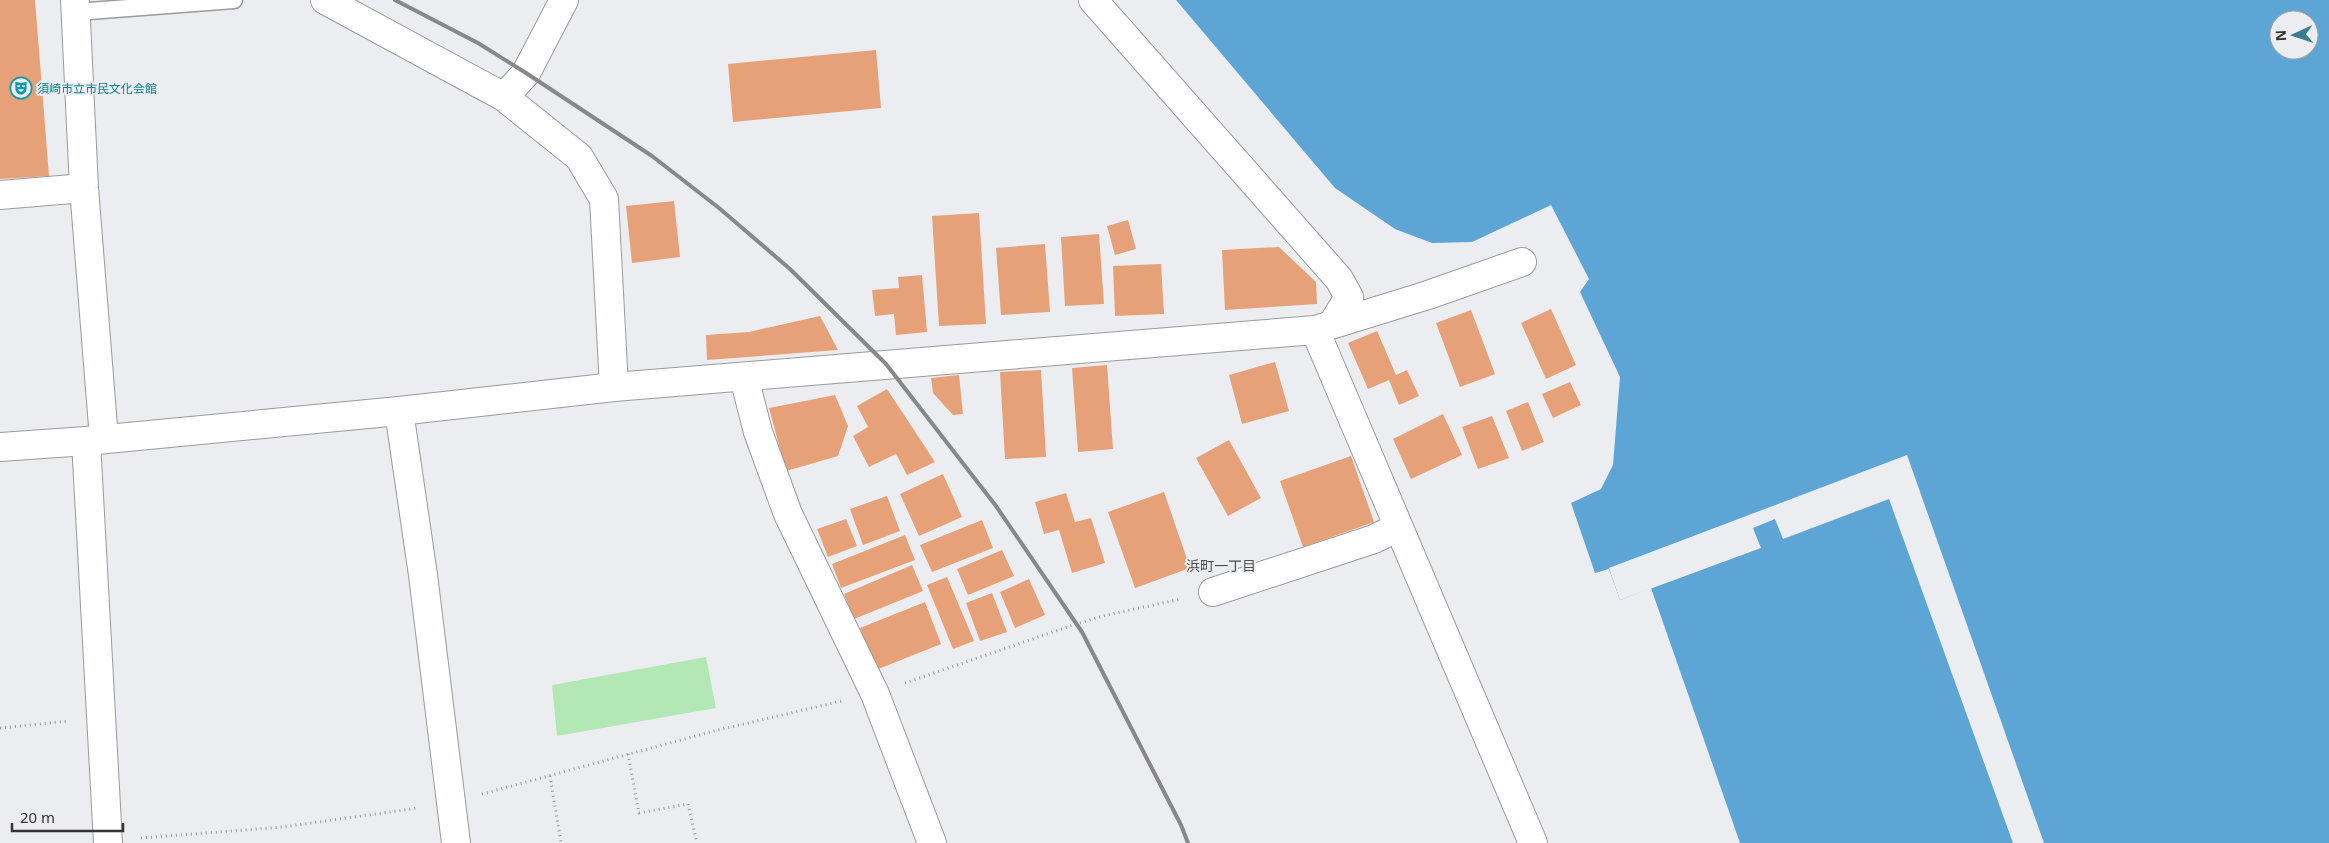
<svg xmlns="http://www.w3.org/2000/svg" width="2329" height="843" font-family="'Noto Sans','Noto Sans JP',sans-serif">
<rect width="100%" height="100%" fill="#ecedf0"/>
<path fill="#b3e7b6" d="M706,657L716,708L557,736L552,685Z"/>
<path fill="#5da5d4" fill-rule="evenodd" d="M1176,0H2329V843H1740L1651,588L1620,600L1609,569L1595,573L1571,503L1601,489L1613,465L1620,377L1580,292L1589,279L1551,205L1472,242L1432,243L1395,229L1335,188ZM2279,20H2309V50H2279Z"/>
<path fill="#ecedf0" d="M1907,455L2044,843H2013L1889,499L1783,539L1775,519L1753,528L1761,548L1620,600L1609,568Z"/>
<path fill="#e7a178" d="M0,0H35L49,176L0,179Z
M876,50L881,108L733,122L728,64Z
M674,201L680,257L632,263L626,206Z
M979,213L986,324L939,326L932,216Z
M1128,220L1136,249L1115,255L1107,226Z
M1099,234L1104,304L1065,306L1061,237Z
M1045,244L1050,312L1001,315L996,248Z
M1279,247L1316,282L1317,304L1225,310L1222,250Z
M1161,264L1164,314L1115,316L1113,266Z
M922,275L927,332L896,335L894,314L875,316L872,290L899,288L898,277Z
M1551,309L1576,365L1546,379L1521,323Z
M1471,310L1495,374L1460,387L1436,323Z
M820,316L838,350L707,360L706,335L749,332Z
M1377,331L1396,375L1407,370L1419,396L1399,405L1389,380L1368,389L1348,343Z
M1275,362L1289,411L1242,424L1229,375Z
M1107,365L1113,449L1078,452L1072,368Z
M1041,370L1046,457L1005,459L1000,372Z
M959,375L963,414L953,415L933,393L931,378Z
M1570,382L1581,405L1553,418L1542,394Z
M887,389L935,462L907,475L896,454L869,467L853,436L868,427L857,406Z
M835,395L848,426L838,456L786,471L769,408Z
M1528,402L1544,442L1522,451L1506,411Z
M1443,414L1462,455L1411,479L1393,439Z
M1492,416L1509,458L1478,469L1462,427Z
M1229,440L1261,498L1228,516L1196,458Z
M1351,456L1374,522L1303,547L1280,481Z
M943,474L962,517L919,536L900,494Z
M1164,492L1190,568L1135,588L1108,512Z
M1066,493L1075,522L1091,518L1105,563L1072,573L1059,530L1044,534L1035,502Z
M887,496L900,531L863,545L850,509Z
M846,519L857,546L828,557L817,529Z
M982,520L993,548L932,572L920,545Z
M905,535L915,560L841,588L832,564Z
M1002,550L1014,576L968,595L957,569Z
M912,565L923,591L854,619L844,594Z
M947,577L974,641L953,649L927,585Z
M1029,579L1045,615L1015,628L1000,592Z
M992,593L1007,632L980,641L966,603Z
M925,602L941,644L876,670L860,628Z"/>
<g fill="none" stroke-linecap="round" stroke-linejoin="round">
<g stroke="#999a9c" stroke-width="19">
<path id="service" d="M76,12L234,0"/>
</g>
<g stroke="#999a9c" stroke-width="30">
<path id="minor" d="M75,0L84,188L104,439
M325,0L504,97L579,157L604,199L614,387
M1093,0L1339,279L1349,297L1333,323
M504,97L526,73L564,0
M0,195L84,188
M1522,262L1428,295L1315,330L1533,843
M744,377L758,432L788,514L875,694L932,843
M399,411L423,575L456,843
M86,441L108,843
M1213,592L1374,539L1398,527"/>
</g>
<g stroke="#999a9c" stroke-width="30">
<path id="tertiary" d="M0,447L86,441L399,411L614,387L1315,330"/>
</g>
<path stroke="#98989a" stroke-width="3" stroke-dasharray="1 4" stroke-linecap="butt" d="M905,683L1076,624L1107,615L1181,599
M0,728L69,721
M628,754L639,813L688,804L697,843
M550,776L561,843
M482,794L714,731L842,701
M141,838L283,827L418,808"/>
<use href="#service" stroke="#fff" stroke-width="16"/>
<use href="#minor" stroke="#fff" stroke-width="28"/>
<use href="#tertiary" stroke="#fff" stroke-width="28"/>
<path stroke="#88888a" stroke-width="4" d="M395,0L478,43L526,73L652,156L719,208L790,269L886,364L996,506L1082,632L1181,825L1188,843"/>
</g>
<defs>
<g id="theatre-ring" transform="scale(1.125)"><circle r="9.5" fill="#ecedf0" stroke="#0f9aa8" stroke-width="1.5"/><path d="M-5-5.5Q0-4 5-5.5V0Q5 5 0 6Q-5 5-5 0ZM-3.3-2.5H-1v1.5H-3.3ZM1-2.5H3.3v1.5H1ZM-2.8 1Q0 5.5 2.8 1Z" fill="#0f9aa8"/></g>
</defs>
<g fill-rule="evenodd">
<use href="#theatre-ring" x="21" y="88"/>
</g>
<g text-anchor="middle" dominant-baseline="central" stroke-width="4" stroke-linejoin="round" paint-order="stroke">
<g font-size="12" fill="#0d838f" stroke="#ecedf0" text-anchor="start">
<text x="37" y="88">須崎市立市民文化会館</text>
</g>
<g font-size="14" fill="#4c4d4f" stroke="#ecedf0">
<text x="1221" y="565">浜町一丁目</text>
</g>
</g>
<g transform="translate(2294 35) rotate(267)"><circle r="24" fill="#ecedf0" stroke="#a3a3a6"/>
<path d="M0-4L9 19L0 12L-9 19Z" fill="#3b7d8e"/>
<text y="-8" font-size="14" font-weight="bold" text-anchor="middle" fill="#353536">N</text>
</g>
<path d="M12 823v8h111v-8" fill="none" stroke="#353536" stroke-width="2.5"/>
<text x="20" y="823" font-size="15" fill="#353536" stroke="#ecedf0" stroke-width="4" paint-order="stroke">20 m</text>
</svg>
